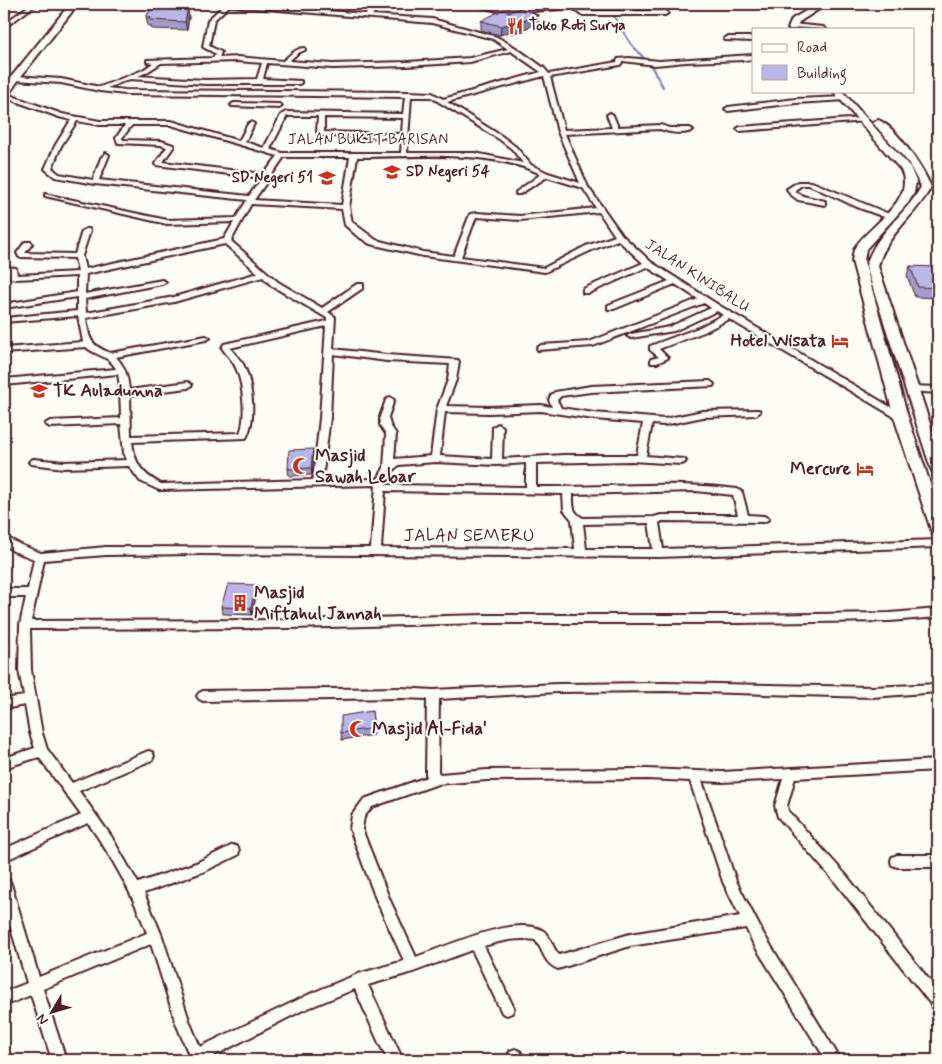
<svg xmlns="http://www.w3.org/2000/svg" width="942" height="1064" font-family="Mynerve,sans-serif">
<rect width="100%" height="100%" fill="#fdfcf7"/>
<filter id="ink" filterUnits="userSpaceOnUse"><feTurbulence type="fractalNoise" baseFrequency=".02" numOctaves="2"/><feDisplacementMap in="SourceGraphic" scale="10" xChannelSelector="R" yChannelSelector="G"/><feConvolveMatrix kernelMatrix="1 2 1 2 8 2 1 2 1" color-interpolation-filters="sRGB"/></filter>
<g filter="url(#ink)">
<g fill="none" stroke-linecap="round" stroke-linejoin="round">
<path stroke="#7e8aaa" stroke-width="2.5" d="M604,4L610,10L631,44L651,66L663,87"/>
<g stroke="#4a1f2b" stroke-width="4">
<path id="minor" d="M31,4H37L4,28V24Z
M217,4H237L366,14L376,4H382L372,15L432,19L497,37L516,48L544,68L549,74L617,62L618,59L629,58L659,61L753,55V59L745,60L686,62L655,65L623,61L620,65L550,77L564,130L612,128L607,115L610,113L613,115L618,127L661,125L669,128H690L693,130C685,135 669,133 660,129L565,134L588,187L622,235L651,262L720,306L904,415L905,417L904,419H898L729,319L704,332L659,349L668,358L657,363H651V359L659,357L650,350V346L698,328L723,315L717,311L674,331L631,338L627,336L631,334L669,327L711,308L704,303L593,346L538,350L537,348L541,345L589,342L698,299L675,284L614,309H608V305L669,281L647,267L589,293H583V289L643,263L618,240L592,250L545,272L423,256L370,244L356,235L345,225L342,209L251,204L231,241L278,282L322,308L357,284H363V288L328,312L335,317L333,349L387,355L458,360L459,362L456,380L446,406L489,407L541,405L552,407L549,400L551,395L555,392L591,386L710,381L714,384L713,386L591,392L561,396L557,400L561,408L594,413L664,419L703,411L759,410L760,412L756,415L703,417L664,425L652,424L646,456L684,459L686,461L684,463L681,464L631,461L536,463V487C603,488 670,480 737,489L742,492L748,515L764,516L769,519L764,522L662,521L659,523L663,549L938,540V547L659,557L200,554L106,555L44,560L31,621L291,620L484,615H739L890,613L938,609V617L890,621L739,623H484L291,628L30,629L31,670L42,733L47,749L72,783L148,751L152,752L154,756L152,760L79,791L111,836L138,883L196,863L233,845L238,847L239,851L238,855L205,871L144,893L162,936L190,1023L200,1047L312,993L358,974L404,961L376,899L350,829L352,815L364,799L427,777L426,774L427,699L401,698L203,701L199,699L197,696L199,693L203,691L401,688L433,690L557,684L665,683L872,687L938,684V692L872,697L665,691L557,692L439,699L438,772L440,774L487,770L647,769L722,772L938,760V770L795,778L787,806L788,811L846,875L938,991V1009L933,1007L836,883L778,817L775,806L783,779L722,782L702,781L736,881L763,933L841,1060H826L753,943L746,928L630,946L558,969C543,963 544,950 535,940C517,937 501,941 484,946L514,1008L512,1013L507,1015L502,1013L472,950L413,972L368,985L403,1060H388L379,1043L355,989L301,1011L206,1060H191L176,1023L151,944L43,989L66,1060H52L31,995L4,1006V992L27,983L4,905V878L9,880L11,884L39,977L147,933C133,894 112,857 88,823L4,861V849L81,815L39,757L4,768V758L35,748L30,733L25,705L4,709V699L24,696L19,670L20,625L26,597H4V589H28L34,559L13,551L4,544V536L21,545L41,553L106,547L371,548L376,485L159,490L140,481L129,466L64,468L31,464L29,462L31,460L34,459L64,462L127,460L124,453L121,424L50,427L45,424L50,421L121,418L120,387L118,374L4,385V379L116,369C110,356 96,356 86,347L4,353V348L83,342L78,316L4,322V318L77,311V297L4,308V304L77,292V276L16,279L10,278L9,272L4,271V267L16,268L17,275L78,272L75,258L19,257L17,253L25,242H31L32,244L25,253L75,254L82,231L86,229H89L90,231L82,256L85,269L224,239L234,222L167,224L45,196V194L167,220L236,218L247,200L95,184L55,177L45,169L55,146L71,120L59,117L4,97V93L62,114L100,121H171L239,141L248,124L251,122L254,124L245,142L264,148L281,115L286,112L403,114L405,97L125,94L100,91L61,83L15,80L12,78L15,76L61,79L100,87L143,70L153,63L147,62V60L213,58L216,54L203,47L208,20L223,6ZM229,6L432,23L493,39L508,49L470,58L407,62L332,64L289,61L298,53L305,50V48C296,48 290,55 283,61L238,57L219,58L221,52L209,46L214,20ZM511,51L541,72L443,99L432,93L408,92L125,90L107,88L130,79L205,84H299L301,83V81L263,79L267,63L332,68L407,66L470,62ZM238,61L262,63L257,79L205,80L138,76L147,72L161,63ZM544,76L558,132L580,183L548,173L531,165L516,147L503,137L447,102ZM411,97H431L499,139L512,149L523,163L475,153H407ZM287,116H318L317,132L323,136L402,138L401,153H282L270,149ZM324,117L403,118L402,134L324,132ZM77,121L100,125H125L116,138L118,143L161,145L167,147L155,164L156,165L262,178L249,196L99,180L109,155L106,153L101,158L93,180L59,174L52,168L61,146ZM132,125H171L278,156L264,174L163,162L174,146L173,145L161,141L123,140L122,138ZM284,157H350L342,205L254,200ZM357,157C415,157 488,149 541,174L516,192V194H520L547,177L583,188L596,208L520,216L477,213L470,214L454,256L423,252L376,240L352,222L349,207ZM599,212L615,236L586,246L544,268L461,257L476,217L520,220ZM225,244L258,273L174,297L86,313L85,299L162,284L166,282L162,280L85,294L86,274ZM263,277L272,286L327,318V321L224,344L222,348C225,353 231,358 234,364C243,379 247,417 240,433L131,436L130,395L188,388L192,385L188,382L129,390C128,377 125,366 116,357L206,340L210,338L206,336L110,353C90,345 89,339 86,318L174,302ZM326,326L320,418L313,480L161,484C141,473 135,464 132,442L246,438C257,420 252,381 243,364C239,358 234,353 230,348ZM333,354L387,361L450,364L448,380L437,409L431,456L394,459L396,434L390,425L388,417L394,400L390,397L386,400L380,417V425L386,434L384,468L378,479L322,480L330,418ZM541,411L594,419L643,423L637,455H563L502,459L503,427L498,424L493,427L492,459L440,456L445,412L489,413ZM435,462L497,465L526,463V487L386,485L393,470L399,465ZM385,491L563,494L564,510L572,520L575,549L381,548ZM696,491L733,495L738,515H661L654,517L583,518C572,512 573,506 573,494ZM649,523L653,549H586L583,524ZM647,779L690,781L723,882L740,916L630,934L559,955C552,948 551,935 542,930C514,915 445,947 416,957L389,898L362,829L364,817L372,807L438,784L487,780Z
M469,4H479L506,9L574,4L582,11H665L668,13L665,15H581L573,8L506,13Z
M931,4H937L938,19L935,17Z
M792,24L823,27L826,29L790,27L789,26Z
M727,37H753V41L725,40L724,39Z
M12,80L14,81V83L4,85V81Z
M844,97L846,98V100L796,103L728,111L725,109L728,107L796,99Z
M234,103L279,104L282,106L279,108L232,106L231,105Z
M864,118L867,120L866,121L740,131L737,129L740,127Z
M798,182H812L894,216L887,218L857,207L809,185H802L795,190V192L803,196L825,201V205L798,200L790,194L787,189Z
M912,386L938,387V393L909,391L908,389Z
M897,855H938V867H897L892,865L891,861L892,857Z
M515,1049L520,1051L525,1060H509L508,1056L510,1051Z"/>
</g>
<g stroke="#4a1f2b" stroke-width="4">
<path id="primary" d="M70,4H78L19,79L7,97L4,98V88L12,76Z
M818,4H827L799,22L796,29H788L792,19Z
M833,91H842L910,167L916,181L914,193L908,203L866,249L864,261L908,417L938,508V535L933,534L931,530L894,417L852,261C853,256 853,250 856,246C871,224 916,200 901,170Z
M878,120C896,126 924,170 931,187C916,216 886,234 878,266L938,448V474L933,472L931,469L866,266C875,233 905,216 921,187L908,162L873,123Z"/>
</g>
<use href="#minor" fill="#fdfcf7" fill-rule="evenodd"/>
<use href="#primary" fill="#fdfcf7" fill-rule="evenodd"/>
</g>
<path fill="#a09dc8" stroke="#4a1f2b" d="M154,4H180L181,9L189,17L187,30L151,29V26H148L146,17Z
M509,12L538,15V23L512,34L509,32L500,35L481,30V21Z
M910,266L938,271V298L915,297L907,276Z
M313,449L314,457L312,475L289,476L288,469Z
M257,592L252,615L223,614L221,607Z
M372,711L374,735L342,740L341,733Z"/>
<path fill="#827fa2" stroke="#4a1f2b" d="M188,8L189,17L187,30L185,22Z
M538,15V23L512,34V25Z
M509,24V32L500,35L501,26Z
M313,449L314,457L312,475L311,468Z
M256,585L257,592L252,615L251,608Z"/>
<path fill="#bab6e8" stroke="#4a1f2b" d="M154,4H179L178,9L188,8L185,22L150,20L151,17H146Z
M520,8L538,15L512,25L509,24L501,26L481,21L502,10L509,12Z
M910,266L937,267L938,271V288L918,287Z
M313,449L311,468L288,469L289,450Z
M228,584L256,585L251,608L221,607Z
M372,711L374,728L341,733V716Z"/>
</g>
<defs>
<g id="restaurant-bare" transform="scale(1.35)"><path d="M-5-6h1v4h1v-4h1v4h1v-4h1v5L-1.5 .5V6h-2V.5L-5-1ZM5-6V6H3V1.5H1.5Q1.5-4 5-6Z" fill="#c8321e" stroke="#fdfcf7" stroke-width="2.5" paint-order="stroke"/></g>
<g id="school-bare" transform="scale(1.35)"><path d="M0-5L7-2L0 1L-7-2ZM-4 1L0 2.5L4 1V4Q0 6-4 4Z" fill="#c8321e" stroke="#fdfcf7" stroke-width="2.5" paint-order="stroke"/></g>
<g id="hotel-bare" transform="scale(1.35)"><path d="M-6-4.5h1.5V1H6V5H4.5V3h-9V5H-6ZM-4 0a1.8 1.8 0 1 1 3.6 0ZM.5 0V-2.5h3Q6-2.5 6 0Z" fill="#c8321e" stroke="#fdfcf7" stroke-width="2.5" paint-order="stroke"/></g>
<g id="mosque-bare" transform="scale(1.35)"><path d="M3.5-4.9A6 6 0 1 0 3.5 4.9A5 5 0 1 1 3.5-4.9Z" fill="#c8321e" stroke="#fdfcf7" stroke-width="2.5" paint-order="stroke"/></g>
<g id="building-bare" transform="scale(1.35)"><path d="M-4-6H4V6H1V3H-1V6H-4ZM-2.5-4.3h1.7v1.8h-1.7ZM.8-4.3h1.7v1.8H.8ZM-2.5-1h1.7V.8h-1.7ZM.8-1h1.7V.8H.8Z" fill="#c8321e" stroke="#fdfcf7" stroke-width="2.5" paint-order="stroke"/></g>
</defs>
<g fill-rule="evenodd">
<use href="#restaurant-bare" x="515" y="26"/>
<use href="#school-bare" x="392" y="172"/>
<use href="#school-bare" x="327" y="178"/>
<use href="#hotel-bare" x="840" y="341"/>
<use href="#school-bare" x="39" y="391"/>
<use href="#mosque-bare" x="301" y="466"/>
<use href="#hotel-bare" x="865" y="469"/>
<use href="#building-bare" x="240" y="603"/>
<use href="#mosque-bare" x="358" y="729"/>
</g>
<g text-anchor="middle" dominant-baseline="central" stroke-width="4" stroke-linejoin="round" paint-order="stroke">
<g font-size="15" font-weight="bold" fill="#4a1f2b" stroke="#fdfcf7" text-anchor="start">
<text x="529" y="26">Toko Roti Surya</text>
<text x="406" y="172">SD Negeri 54</text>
<text x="313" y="178" text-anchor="end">SD Negeri 51</text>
</g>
<g font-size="15" fill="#4a1f2b" stroke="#fdfcf7">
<text x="368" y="140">JALAN BUKIT BARISAN</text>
<text transform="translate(697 276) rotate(33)">JALAN KINIBALU</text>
</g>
<g font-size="18" font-weight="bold" fill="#4a1f2b" stroke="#fdfcf7" text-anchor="start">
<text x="826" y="341" text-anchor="end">Hotel Wisata</text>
<text x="53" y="391">TK Auladunna</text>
<text x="315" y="456">Masjid<tspan x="315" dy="21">Sawah Lebar</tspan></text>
<text x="851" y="469" text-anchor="end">Mercure</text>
<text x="254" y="593">Masjid<tspan x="254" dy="21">Miftahul Jannah</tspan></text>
<text x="372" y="729">Masjid Al-Fida'</text>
</g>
<g font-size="18" fill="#4a1f2b" stroke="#fdfcf7">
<text x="469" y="536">JALAN SEMERU</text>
</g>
</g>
<rect width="942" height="1064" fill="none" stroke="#fdfcf7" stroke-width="20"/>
<rect x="10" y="10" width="922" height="1044" fill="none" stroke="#4a1f2b" stroke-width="2" filter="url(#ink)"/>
<rect x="752" y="28" width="162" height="65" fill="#fdfcf7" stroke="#b5a4a5"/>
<rect x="762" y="44" width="25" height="8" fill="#fdfcf7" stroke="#b5a4a5"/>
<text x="797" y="52" font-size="15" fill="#4a1f2b">Road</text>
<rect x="762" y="65" width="25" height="15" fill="#bab6e8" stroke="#b5a4a5"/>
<text x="797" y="78" font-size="15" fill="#4a1f2b">Building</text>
<g transform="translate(52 1012) rotate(232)" stroke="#fdfcf7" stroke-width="4" paint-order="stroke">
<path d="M0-4L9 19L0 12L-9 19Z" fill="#4a1f2b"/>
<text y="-8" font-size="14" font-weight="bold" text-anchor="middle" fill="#4a1f2b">N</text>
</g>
</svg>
